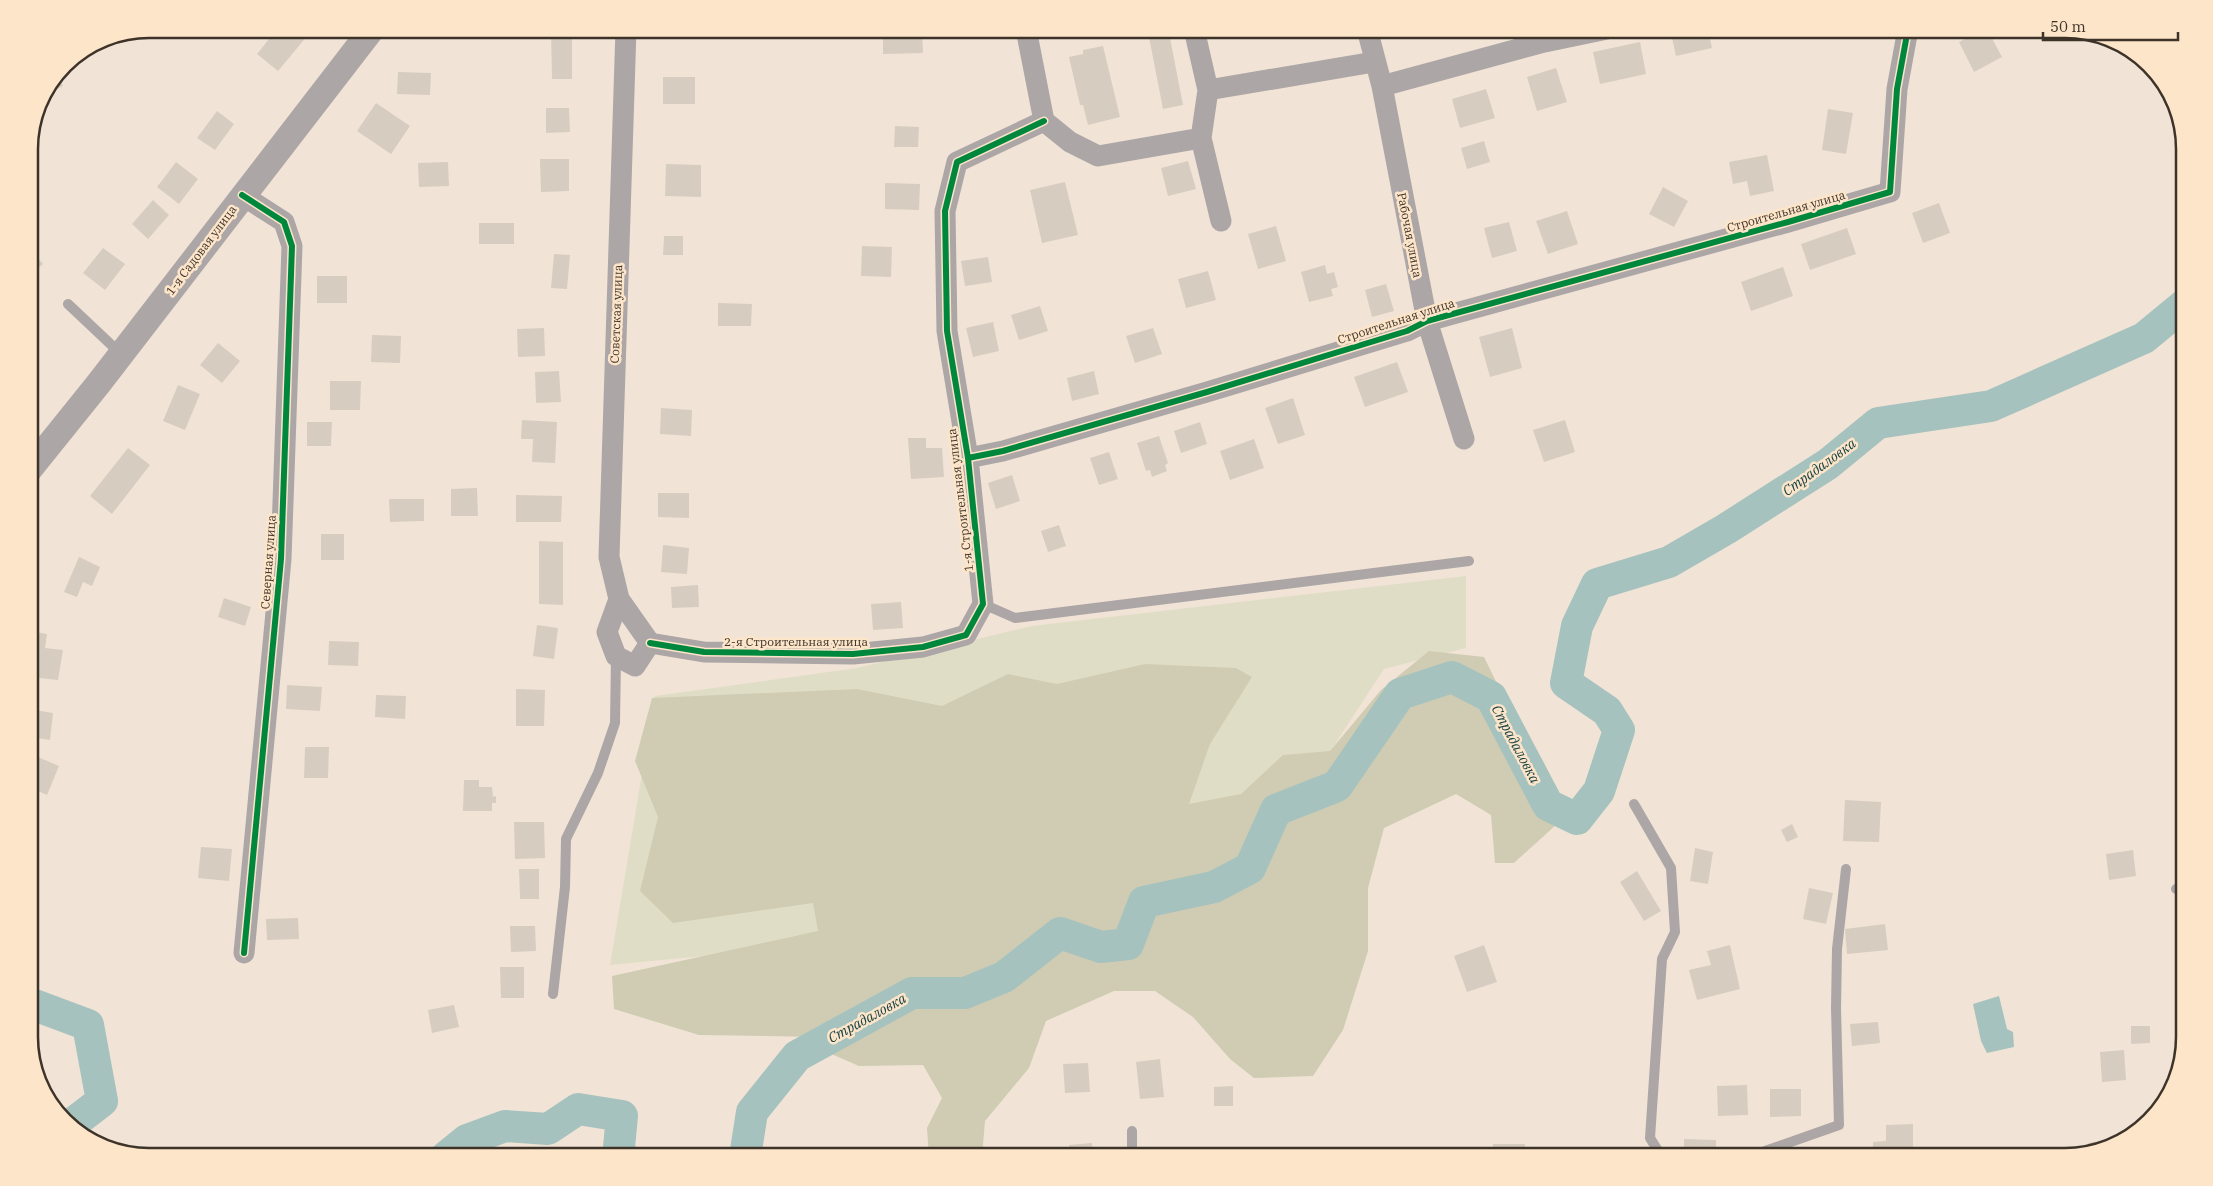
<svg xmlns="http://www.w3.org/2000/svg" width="2213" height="1186" font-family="'IBM Plex Serif',serif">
<rect width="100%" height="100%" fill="#f1e4d6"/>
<path fill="#e0ddc6" d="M1466,576V648L1384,669L1320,767L1234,834L789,948L610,965L655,696L857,668L1032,626Z"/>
<path fill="#cfccb3" d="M1429,651L1484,657L1509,708L1544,763L1557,824L1514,863H1495L1491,815L1456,794L1384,828L1368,888V951L1343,1030L1313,1076L1254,1078L1230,1059L1193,1017L1155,991H1114L1046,1021L1029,1068L985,1121L982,1157H929L927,1128L942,1098L923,1065L859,1066L829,1053L820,1037L699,1035L614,1009L612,976L818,931L813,903L673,923L640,891L658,817L635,761L652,698L857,689L942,706L1008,674L1057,684L1145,664L1236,668L1252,677L1210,744L1189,804L1241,794L1283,755L1330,751L1381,690Z"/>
<path fill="#a6c2be" d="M1999,996L2007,1029L2013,1032L2014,1047L1987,1053L1981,1041L1973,1004Z"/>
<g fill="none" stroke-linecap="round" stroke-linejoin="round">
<path stroke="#a6c2be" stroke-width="32" d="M29,1003L88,1025L102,1101L72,1124
M446,1157L467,1140L505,1126L548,1129L578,1109L622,1116L619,1147L622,1157
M745,1157L752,1112L797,1056L912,993H965L1004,977L1060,933L1101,947L1128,944L1144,902L1214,887L1250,868L1276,810L1337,786L1400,694L1452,677L1491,697L1548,805L1577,819L1599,791L1619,730L1607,711L1566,683L1577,626L1597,584L1669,562L1726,529L1828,464L1878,423L1991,406L2144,338L2184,305"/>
</g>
<path fill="#d7ccc0" d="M277,29H313L278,71L257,54Z
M883,29H922L923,53L883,54Z
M1409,29H1443L1444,33L1421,38L1419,30L1410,32Z
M1670,29H1708L1712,48L1676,56Z
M1984,29H1987L2002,57L1974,72L1959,42Z
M551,31H572V79H552Z
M1169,33L1183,105L1163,109L1149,37Z
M1640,42L1646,74L1600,84L1593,52Z
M1103,46L1120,117L1088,125L1083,105H1080L1069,57L1083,54V50Z
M1556,68L1567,102L1537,111L1527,77Z
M398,72L431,73L430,95L397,94Z
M57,75L63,86L42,97L56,76Z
M663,77H695V104H663Z
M1486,89L1495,118L1460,128L1452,99Z
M376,103L410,126L391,154L357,131Z
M546,108H569L570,132L546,133Z
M1828,109L1853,113L1846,154L1822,150Z
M217,111L234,124L215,150L197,138Z
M895,126L919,127L918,147H894Z
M1484,141L1490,162L1467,169L1461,148Z
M1767,155L1774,191L1750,196L1747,181L1733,184L1729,162Z
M540,159H569V191L541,192Z
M1188,161L1196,189L1168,196L1161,168Z
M176,162L198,179L179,204L157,187Z
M448,162L449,186L419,187L418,163Z
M666,164L701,165V197L665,196Z
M1065,182L1078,235L1042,243L1030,190Z
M885,183L920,184L919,210L885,209Z
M1663,187L1688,201L1674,227L1649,214Z
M153,200L169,215L148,239L132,224Z
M1939,203L1950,233L1923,243L1912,213Z
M1567,211L1578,244L1548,254L1536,221Z
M1509,222L1517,251L1492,258L1484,228Z
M479,223H514V244H479Z
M1276,226L1286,261L1258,269L1248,234Z
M1847,228L1856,254L1810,270L1801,244Z
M664,236H683V255H663Z
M862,246L892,247L891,277L861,276Z
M29,248L43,264L29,276Z
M103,248L125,264L105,290L83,273Z
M554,254L570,255L567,289L551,288Z
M988,257L992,282L965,286L961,261Z
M1325,265L1327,274L1334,272L1338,287L1331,289L1333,296L1309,302L1301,272Z
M1783,267L1793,296L1751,311L1741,282Z
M1208,271L1216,300L1186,308L1178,279Z
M317,276H347V303H317Z
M1386,284L1394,311L1372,317L1365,290Z
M718,303L752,304L751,326H718Z
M1040,306L1048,331L1019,340L1011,315Z
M993,322L999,351L973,357L966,328Z
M544,328L545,356L518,357L517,329Z
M1153,328L1162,354L1135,363L1126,336Z
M1512,328L1522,368L1490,377L1479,337Z
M372,335L401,336L400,363L371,362Z
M218,343L240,361L222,383L200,365Z
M1397,362L1408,392L1365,407L1354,377Z
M559,371L561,402L536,403L535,372Z
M1094,371L1099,394L1072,401L1067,378Z
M330,381H361L360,410H330Z
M178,385L200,394L185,430L163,421Z
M1293,398L1305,435L1278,444L1265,408Z
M661,408L692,410L691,436L660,434Z
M522,420L557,422L555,463L532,462L533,439H521Z
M1565,420L1575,452L1544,462L1533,430Z
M307,422H332L331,446H307Z
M1200,422L1207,444L1181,453L1174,431Z
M1159,436L1168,463L1165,465L1167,471L1152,477L1150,470L1146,471L1137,443Z
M908,438H926V448H942L944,477L911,479Z
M1254,439L1264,468L1230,480L1220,451Z
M128,448L150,465L112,514L90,496Z
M1109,452L1118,479L1099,485L1090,458Z
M1012,475L1020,501L996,509L988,483Z
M477,488L478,516H451V489Z
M658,493H689V518L658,517Z
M516,495L562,496L561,522H516Z
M389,499H424V521L390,522Z
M1059,525L1066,546L1048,552L1041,531Z
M321,534H344V560H321Z
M539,541L563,542V605L539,604Z
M663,545L689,548L687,574L661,572Z
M79,557L100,567L92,586L83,582L77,597L64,592Z
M698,585L699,607L672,608L671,587Z
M224,598L251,607L245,626L218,617Z
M901,602L903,628L873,630L871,604Z
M537,625L558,628L554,659L533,656Z
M29,631L47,634L45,648L63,650L58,680L29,677Z
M329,641L359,642L358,666L328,665Z
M287,685L322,687L320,711L286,709Z
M516,689L545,690L544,726H516Z
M376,695L406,696L405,719L375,717Z
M35,710L53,713L50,740L31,737Z
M305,747H329L328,778H304Z
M31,754L59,766L47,795L29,787V760Z
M464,780H479V787H492L493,797L496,796V803H492V811H463Z
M1845,800L1881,802L1879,842L1843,841Z
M514,822H544L545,858L515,859Z
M1792,824L1798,837L1787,842L1781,830Z
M201,847L232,849L229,881L198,878Z
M1695,848L1713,852L1708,884L1690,881Z
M2133,850L2136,876L2109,880L2106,854Z
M519,869H539V899H520Z
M1637,871L1661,911L1644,921L1620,882Z
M1809,888L1833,893L1826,924L1803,919Z
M298,918L299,939L267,940L266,919Z
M1885,924L1888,950L1847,954L1845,929Z
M510,926H535L536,951L511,952Z
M1484,945L1497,982L1467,992L1454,956Z
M1730,945L1740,989L1697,1000L1689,970L1711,965L1707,951Z
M500,967H524V998H501Z
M454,1005L459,1027L432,1033L428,1010Z
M1878,1022L1880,1043L1852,1046L1850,1024Z
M2131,1026H2150V1043L2131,1044Z
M2124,1050L2126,1080L2102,1082L2100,1052Z
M1160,1059L1164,1097L1140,1099L1136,1062Z
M1088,1063L1090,1092L1065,1093L1063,1064Z
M1747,1085L1748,1115L1718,1116L1717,1086Z
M1233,1086V1106H1214V1087Z
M1770,1089H1801V1116L1770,1117Z
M1913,1124V1157H1873V1142L1886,1141V1125Z
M2117,1138V1143L2089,1151L2088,1143Z
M1684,1139L1716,1140V1157H1684Z
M1092,1143L1093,1157H1070L1069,1145Z
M1493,1144H1525V1157H1493Z"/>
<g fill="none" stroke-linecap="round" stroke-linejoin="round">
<path stroke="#ada6a6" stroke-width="10" d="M68,304L121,354
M983,604L1015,618L1469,561
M1634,804L1671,868L1675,932L1662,959L1650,1138L1662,1157
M2176,889H2184
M553,994L565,887L566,839L598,773L615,723L616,656
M1132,1131V1157
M1766,1157L1765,1151L1839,1125L1836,1008L1837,949L1846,869"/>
<path stroke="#ada6a6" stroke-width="21" d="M1026,29L1044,121
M1194,29L1208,90L1201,138L1221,221
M1367,29L1382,86L1427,321L1464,439
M1382,86L1540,43L1607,29
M1208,90L1374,62
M1044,121L1070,142L1098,156L1201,138
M242,195L284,222L292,246L281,559L244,953
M968,458L1003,451L1207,392L1407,331L1427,321L1788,222L1890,192L1897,89L1908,29
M619,599L607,632L616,656L635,666L650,643L619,599L609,557L626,29
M650,643L704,652L853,654L923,647L966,635L983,604L968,458L947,331L945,211L957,162L1044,121"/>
<path stroke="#ada6a6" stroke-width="26" d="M29,470L99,383L372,29"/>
<g stroke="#fde5ca" stroke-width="9">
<path id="cycleway" d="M242,195L284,222L292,246L281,559L244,953
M968,458L1003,451L1207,392L1407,331L1427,321L1788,222L1890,192L1897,89L1908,29
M650,643L704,652L853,654L923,647L966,635L983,604L968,458L947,331L945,211L957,162L1044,121"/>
</g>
<use href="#cycleway" stroke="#00873e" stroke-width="6"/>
</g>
<g text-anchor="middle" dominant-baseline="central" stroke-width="5" stroke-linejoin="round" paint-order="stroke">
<g font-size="12" fill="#3d3329" stroke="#fde5ca">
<text transform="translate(1786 211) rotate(-16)">Строительная улица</text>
<text transform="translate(1410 235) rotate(79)">Рабочая улица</text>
<text transform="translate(201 250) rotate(-53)">1-я Садовая улица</text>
<text transform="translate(616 314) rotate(-88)">Советская улица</text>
<text transform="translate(1396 321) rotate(-18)">Строительная улица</text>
<text transform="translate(960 500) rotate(-97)">1-я Строительная улица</text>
<text transform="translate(268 562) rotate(-86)">Северная улица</text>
<text x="796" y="641">2-я Строительная улица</text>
</g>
<g font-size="14" font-style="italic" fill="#174243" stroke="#fde5ca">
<text transform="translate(1819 467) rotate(-36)">Страдаловка</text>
<text transform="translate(1516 744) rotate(62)">Страдаловка</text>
<text transform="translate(867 1018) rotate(-29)">Страдаловка</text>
</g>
</g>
<path d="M0 0H2213V1186H0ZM149 38H2065A111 111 0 0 1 2176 149V1037A111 111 0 0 1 2065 1148H149A111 111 0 0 1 38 1037V149A111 111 0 0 1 149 38Z" fill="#fde5ca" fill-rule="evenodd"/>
<path fill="none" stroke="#3d3329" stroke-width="2.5" d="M149 38H2065A111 111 0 0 1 2176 149V1037A111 111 0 0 1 2065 1148H149A111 111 0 0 1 38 1037V149A111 111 0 0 1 149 38Z"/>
<path d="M2043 32v8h135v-8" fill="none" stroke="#3d3329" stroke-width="2.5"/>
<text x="2050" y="32" font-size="15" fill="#3d3329" stroke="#fde5ca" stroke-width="4" paint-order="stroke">50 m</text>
</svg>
